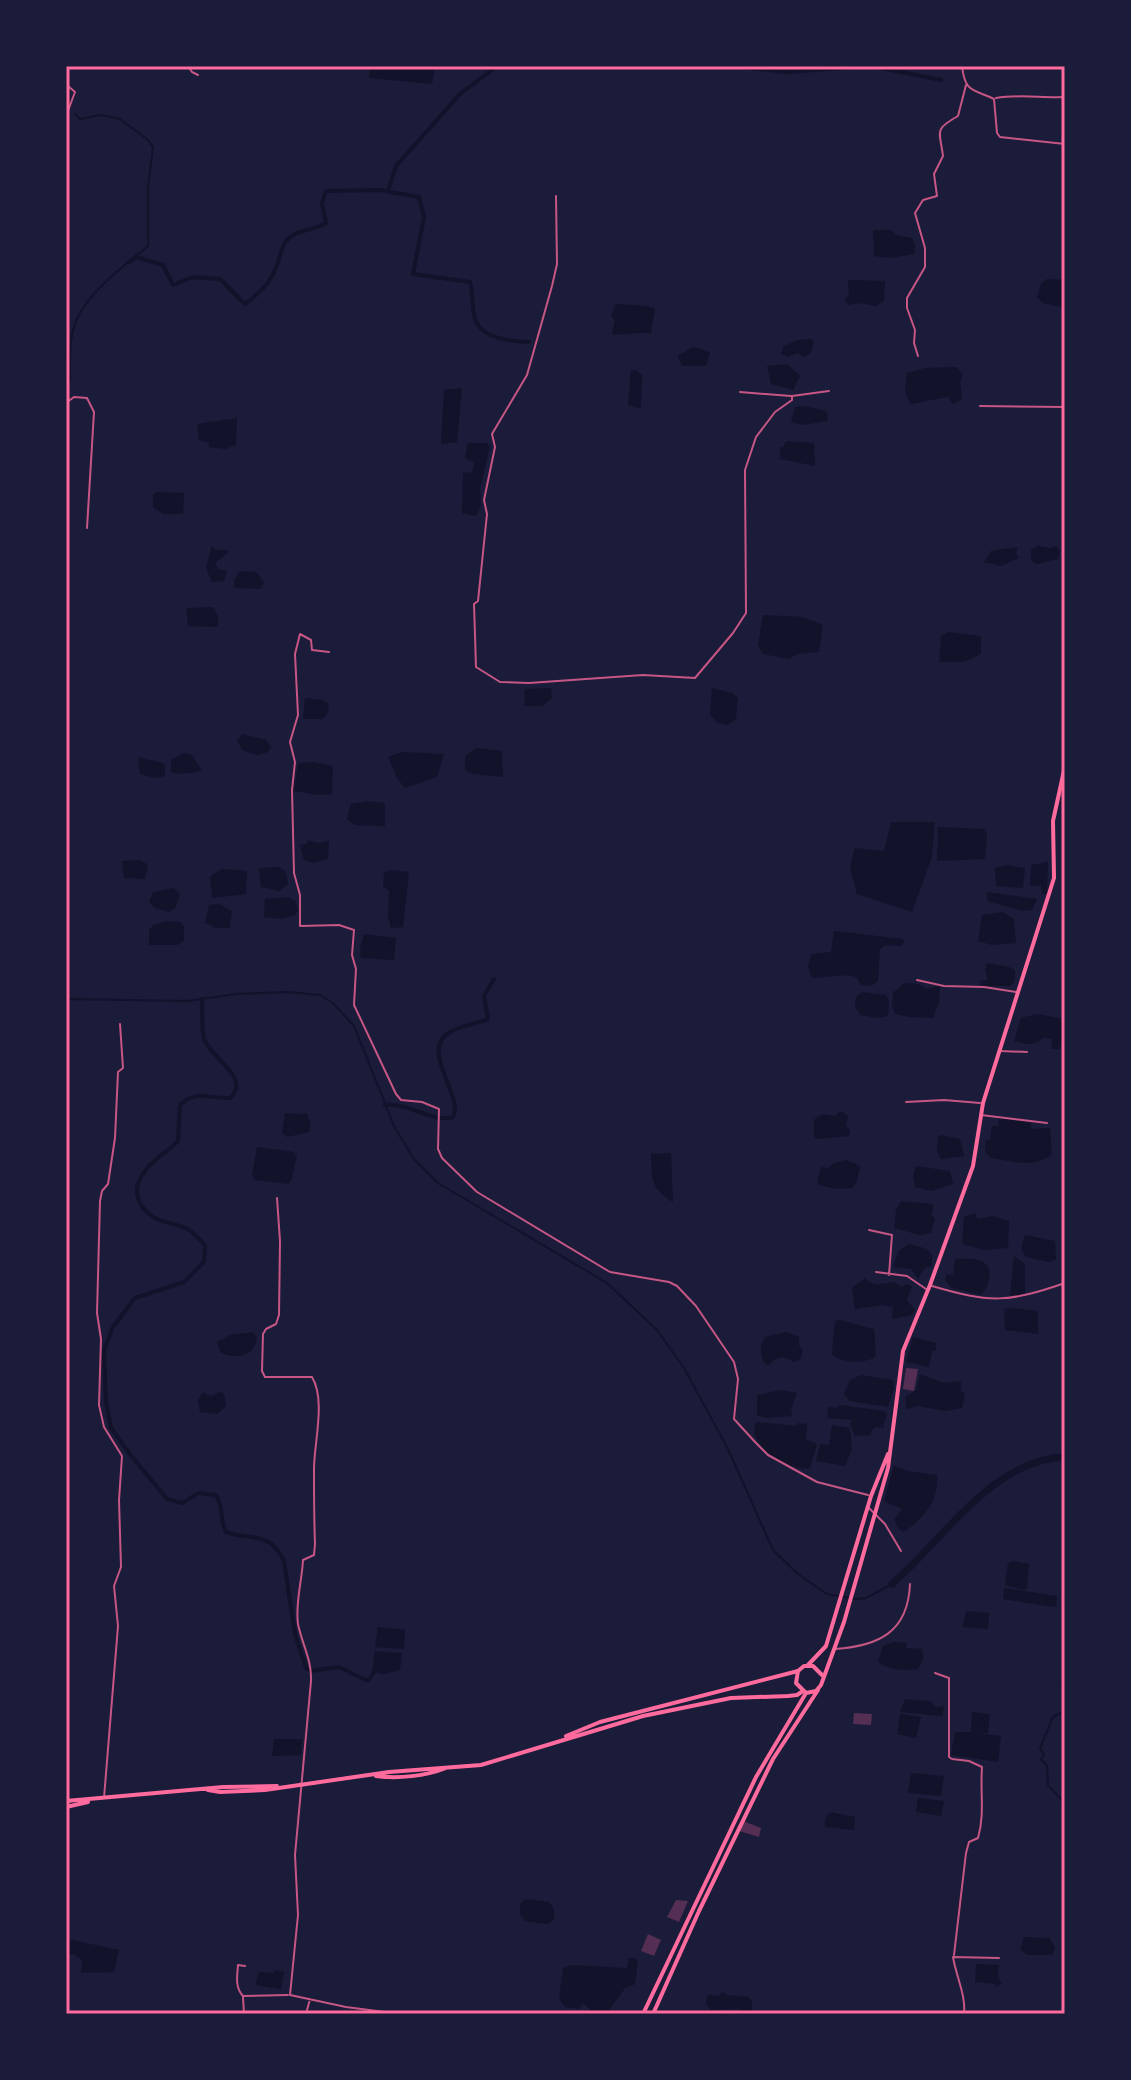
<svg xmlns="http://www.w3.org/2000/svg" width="1131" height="2080" font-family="Lato,sans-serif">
<rect width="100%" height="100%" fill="#1b1b3a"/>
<path fill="#12122b" d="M370,66H435L432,84L369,78Z
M873,230H892L896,235L912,238L915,246L914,254L890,258L874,256Z
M1047,279L1065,280V308L1043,303L1037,297L1041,284Z
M848,280L885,281L884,301L876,306L859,303L849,305L844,299L849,296Z
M616,304L648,306L655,309L651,333C638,332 625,336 612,334L615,320L611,316Z
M812,339L814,343L810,354L804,357L798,353L787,357L781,354L784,346L798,340Z
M693,347L710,352L706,366H682L678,356Z
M787,364L800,376L793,390L771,384L767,366Z
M957,367L963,376L960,381L962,399L953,404L948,397L910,404L905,390L907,373L925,368Z
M635,370L642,375L641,409L628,405L631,371Z
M462,388L457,442L441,444L444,390Z
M803,406L823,410L828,414L827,421L803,425L791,422L795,407Z
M237,418L236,445L225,449L209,447V443L199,440L197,424Z
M786,441L814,443L815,466L780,459V447H783Z
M468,443H487L490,447L480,489L481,506L476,516L462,513L463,473L472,472L474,463L465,458Z
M157,492L184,493L183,514H163L153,507V494Z
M212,546L215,550H227L228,553L215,563L218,569L227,571L224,581L212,582L206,568Z
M1038,546L1050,548L1056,546L1060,551L1058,559L1036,564L1031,560V550Z
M1018,547L1016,553L1019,558L1001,566L984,562L991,551Z
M240,571L256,572L264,582L260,589L235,588L234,580Z
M213,607L218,616V627L188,626L186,608Z
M763,615L803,617L823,625L819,652L797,654L789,659L763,654L758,645Z
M948,632L981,636V654L964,662H939L941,636Z
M551,688L552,698L542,706H524L525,689Z
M712,688L732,693L738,698L736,719L727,725L717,723L710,714Z
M305,698L323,700L329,704L328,713L322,719H303Z
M243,734L266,740L271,747L268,752L257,755L242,750L237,740Z
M477,748L502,751L503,777L472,774L465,770V756Z
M402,752L444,754L437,777L405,788L397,778L388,757Z
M184,753L191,754L202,771L182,774L171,772V760Z
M138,757L163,763L165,767V776L154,778L140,774Z
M313,762L333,766L332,794L319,795L294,791L298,763Z
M367,801L385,803V826L355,825L347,819L351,804Z
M891,822H935L932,857L912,912L857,894L850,867L855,848L884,851Z
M938,827L984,829L987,835L985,859L937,861Z
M308,840L317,843L329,841L328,859L314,863L304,860L300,845L307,844Z
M140,860L148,865L145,879L124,878L122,861Z
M1048,862L1047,894H1042L1041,886H1030L1031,865Z
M1008,865L1025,868L1023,888L996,886L995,868Z
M269,867H279L286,872L288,884L280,891L261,887L259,869Z
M222,869L247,871L246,894L212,898L210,876Z
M390,870L409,872L403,927L391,928L388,916L389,891L383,886L384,873Z
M173,888L180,894L175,908L169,912L155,908L149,902L153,892Z
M987,892L1037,899L1032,910L1022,911L987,901Z
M288,897L296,902L298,911L295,915L280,919L264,917L265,899Z
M219,904L232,911L230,928H216L205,923L209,905Z
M1003,912L1014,919L1016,943L992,945L978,941L982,915Z
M167,921L180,922L184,927V941L177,945H149V930L154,925Z
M834,931L903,939L904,942L901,946L885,945L880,949L878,981L871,986L861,985L856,977L848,975L812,978L808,967L811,954L831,952Z
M364,934L396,938L394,960L361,958L360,948Z
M987,963L1009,967L1015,970V980L1011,986H981L980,981L988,980L985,971Z
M904,983L918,984L926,989L940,986L939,1001L933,1018L909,1017L895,1014L892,1006L893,993Z
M862,992L886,995L889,1001L888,1016L877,1018L860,1015L855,1007L856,997Z
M1037,1014L1064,1019L1065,1039L1059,1049H1051L1052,1039L1043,1038C1033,1047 1026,1044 1014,1041L1021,1018Z
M840,1111L848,1116L846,1126L850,1130L849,1136L817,1139L814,1136V1120C824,1111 825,1116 835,1116Z
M285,1113L307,1114L311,1124L309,1132L287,1137L282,1132Z
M999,1118L1031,1123V1129L1050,1128L1052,1154C1035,1169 1011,1161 991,1158L985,1152L986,1140H990L992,1126H998Z
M941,1135L960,1139L964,1156L941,1159L937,1151L938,1137Z
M257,1147L294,1152L297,1156L291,1181L288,1184L254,1180L252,1175Z
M671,1153L673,1202C650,1188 652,1179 651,1154Z
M847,1160L860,1166L857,1180L852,1188L837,1189L819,1185L817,1179L822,1166L827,1169L834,1163Z
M916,1166L950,1171L953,1184L932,1191L915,1187L913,1176Z
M901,1201L933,1204V1212L930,1214L935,1218L931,1233L920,1235L894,1228L896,1210Z
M975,1213L977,1219L993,1216L1009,1221L1008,1248L985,1250L962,1244L964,1217Z
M1025,1235L1055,1241L1056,1259L1049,1262L1026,1257L1021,1248Z
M909,1244L927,1249L932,1255V1266L925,1268L918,1279L911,1269L893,1267L899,1251Z
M1014,1256L1025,1264V1294L1010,1296Z
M955,1259C963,1259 974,1258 981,1261C996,1268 989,1286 981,1295L952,1288L945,1280L947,1274L953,1275Z
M865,1278C873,1288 884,1283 895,1282L901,1287L907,1284L912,1286L907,1300L915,1310L912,1315L892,1319L893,1307L882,1305L855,1309L852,1288Z
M1011,1308L1038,1311V1334L1005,1330L1004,1309Z
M840,1320L874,1329L876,1354L874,1358C861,1363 843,1364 832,1354L835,1321Z
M253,1332L257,1338C254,1357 237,1359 221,1353L217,1342L230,1335Z
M786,1332L799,1337V1345L803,1351L800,1360L794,1362C783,1356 778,1355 769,1365L765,1364C760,1355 759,1346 765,1337Z
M913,1337L936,1343V1351H932L929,1367L906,1362Z
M920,1374L944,1383L962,1381L960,1391L965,1393L962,1408L945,1411L918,1406L906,1409L905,1397L916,1390Z
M861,1375L893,1380L894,1388L888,1407L850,1401L844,1394L850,1380Z
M781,1390L797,1393L791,1409L792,1416L766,1418L757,1415V1395Z
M203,1392L211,1396L220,1392L224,1393L226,1406L217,1414L200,1412L198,1400Z
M840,1405L884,1411L887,1413L883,1428L874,1427L870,1435L855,1436L850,1424L853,1420L827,1418L828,1407L837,1408Z
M756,1422L796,1426L798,1423L807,1424L806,1439L817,1444L810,1469C790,1471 745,1445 756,1422Z
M832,1425L850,1428L852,1449L845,1466L816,1461L820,1444L829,1445Z
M894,1465L907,1471L937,1475C939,1501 924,1518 904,1532L900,1530L894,1520L902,1509L884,1501Z
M1012,1561L1029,1564L1027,1588L1024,1590L1005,1585L1008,1563Z
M1004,1588L1057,1596L1056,1606L1053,1607L1003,1599Z
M966,1611L989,1613L988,1629L963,1627Z
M378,1627L405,1630L404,1649L375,1647Z
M894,1642L907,1643L906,1648L922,1649L923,1659L918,1669C906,1671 887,1670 878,1662L883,1646Z
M375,1651L402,1653L400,1670L384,1674L372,1672Z
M905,1699L931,1701L935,1707L944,1706L942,1716L900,1712Z
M972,1712L990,1714L988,1733H977L1001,1736L998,1762L951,1755L955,1732H971Z
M900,1714L921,1717L916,1738L897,1734Z
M274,1739H302L301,1755L272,1756Z
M911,1773L944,1776L941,1796L908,1793Z
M918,1798L944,1801L941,1816L916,1812Z
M830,1812L855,1817L854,1830L825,1827V1819Z
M526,1899L549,1902L554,1909V1919L548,1924L525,1921L520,1914V1904Z
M1024,1937L1050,1938L1055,1948L1052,1955H1027L1020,1949Z
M72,1940L119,1950L114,1972L81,1973L82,1960L75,1955L66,1954L68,1943Z
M629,1958H635L638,1962L635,1984L625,1988L607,2013L595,2014L583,2003L579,2009L565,2007L559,1998L563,1968L572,1965L627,1968Z
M976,1964L999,1965L998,1977L1002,1984L996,1987L995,1984L975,1982Z
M275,1970L284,1972L281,1989L255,1985L259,1972L274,1973Z
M722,1992L728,1995L748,1997L752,2001V2014H744L739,2009L710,2010L706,2003L708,1995L719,1996Z"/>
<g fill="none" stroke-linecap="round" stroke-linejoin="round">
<path stroke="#12122b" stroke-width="2" d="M70,381C70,359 68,333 80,313C95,287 125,265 148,246V187L153,147L148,140L120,119L101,115L80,119L75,114
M66,999L187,1001L236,994L288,992L320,995L333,1003L354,1026L395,1128L414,1159L438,1183L607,1283L657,1330L684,1368L728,1449L773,1550L798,1574L827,1594L856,1599L866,1598L892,1584
M1065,1659V1664
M1065,1675L1062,1679L1064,1711L1053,1717L1040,1748L1044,1755L1041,1759L1047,1766L1048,1785L1065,1804"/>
<path stroke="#12122b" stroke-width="4" d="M735,66L786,72L871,66L941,80
M388,191L396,166L460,94L497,66
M129,262L136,257L163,265L173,285L193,277L220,279L245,304C259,294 272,282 277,265C280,257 281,247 286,241C296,229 313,231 326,223L322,203L326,191L380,190L419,197L424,217L413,274L470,282C473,293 472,304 474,315C478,339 510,341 529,342
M202,999C203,1010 201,1027 204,1039C210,1057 252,1078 230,1098C211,1099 196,1089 180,1105L178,1141C168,1152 153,1159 145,1171C131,1188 136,1207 155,1218C165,1223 176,1224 186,1228C193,1232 199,1238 205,1245L204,1262L184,1282L135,1298L113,1327L104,1350L106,1402L111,1428L129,1453L167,1499L182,1503L199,1493L216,1495C224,1506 219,1519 226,1532C252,1541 269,1530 284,1561L295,1634L306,1668L311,1671L339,1667L368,1681L374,1672
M385,1105C412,1103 430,1123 453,1117C465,1096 416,1048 452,1031C462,1025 477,1024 488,1019L484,996L494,979"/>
<path stroke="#12122b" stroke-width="7" d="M892,1584C943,1540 993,1459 1065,1457"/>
</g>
<path fill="#542f53" d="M906,1368L918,1369L914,1391L903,1389Z
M854,1713L872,1714L871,1725L853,1724Z
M743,1821L761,1828L759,1837L739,1831Z
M676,1900L688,1901L679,1922L667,1917Z
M648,1934L661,1940L654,1956L641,1951Z"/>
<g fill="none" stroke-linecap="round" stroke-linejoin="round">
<path stroke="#c65784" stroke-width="2" d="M188,66L192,72L198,75
M962,66C965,93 973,89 994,99L997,133L1000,137L1065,144
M66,78L68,86L75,92L66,116
M996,98C1019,94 1041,98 1065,97
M556,196L557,264L552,286L527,375L492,434L495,447L484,500L487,514L478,601L474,604L476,667L500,682L529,683L643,675L695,678L733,633L746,613L745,470L756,437L775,412L792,400V396L829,391
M918,356L914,343L915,330L907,308V298L925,267V248L915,213L923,200L937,196L934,174L943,156C940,131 933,130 958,116L966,85
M740,392L791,396
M66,403L74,397L87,398L94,412L87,528
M980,406L1065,407
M329,652L312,650L311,640L300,634L295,654L298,715L290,742L295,762L292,790L294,873L300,895V926L339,925L354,930L352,955L356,969L354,1005L396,1094L401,1100L422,1102L439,1109L438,1149L442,1158L477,1192L610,1272L669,1282L677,1286L696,1306L734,1362L738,1379L734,1419L756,1443L768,1455L817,1482L868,1495
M917,980L944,986L984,987L1016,992
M1000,1051L1027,1052
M906,1102L944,1100L980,1103
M981,1115L1047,1123
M277,1198L280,1241L279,1315L276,1324L266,1329L263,1334L262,1371L265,1377H312C326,1400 314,1443 314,1469C314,1494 314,1519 315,1544L314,1555L303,1560C302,1581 295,1603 298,1624C302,1644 312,1660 311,1681L295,1855L298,1915L290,1995L346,2007L400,2014
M869,1230L892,1235L889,1275
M876,1272L907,1276L926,1289
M932,1286C990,1303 1007,1303 1065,1283
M869,1508L885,1524L901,1551
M835,1649C879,1646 908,1632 910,1584
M935,1673L949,1678V1757L952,1759L969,1761L982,1767C980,1792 985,1814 978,1838L969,1842L966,1853L954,1955
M104,1798L118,1626L114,1586L121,1567L119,1500L122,1456L104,1427L99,1405L101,1339L97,1313L100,1201L102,1191L108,1184L115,1138L118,1072L123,1068L120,1024
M245,1966L238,1965C237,1977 235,1987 243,1996L288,1995
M243,1997L244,2014
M306,2014L310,1999
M964,2014C966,1995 956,1976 953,1957L999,1958"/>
<path stroke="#ff6b9d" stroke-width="4" d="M566,1736L600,1722L798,1671
M376,1776C398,1779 426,1776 446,1768
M208,1790L220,1792L265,1790L389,1772L481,1765L643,1716L731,1698L788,1696L797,1695L803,1691
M66,1801L223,1787L277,1786
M66,1807L88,1802"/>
<path stroke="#ff6b9d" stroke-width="4" d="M808,1665L826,1646L871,1496L888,1454
M806,1693L816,1691L821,1685L844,1622L888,1468L903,1351L930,1285L973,1166L983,1103L1054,878L1053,821L1065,766
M806,1693L796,1683L798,1671L804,1666H813L822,1675
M643,2014L756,1777L806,1693
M653,2014L699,1911L773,1759L818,1690"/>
</g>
<rect width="1131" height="2080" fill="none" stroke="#1b1b3a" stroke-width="136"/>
<rect x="68" y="68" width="995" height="1944" fill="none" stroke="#ff6b9d" stroke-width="3"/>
</svg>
